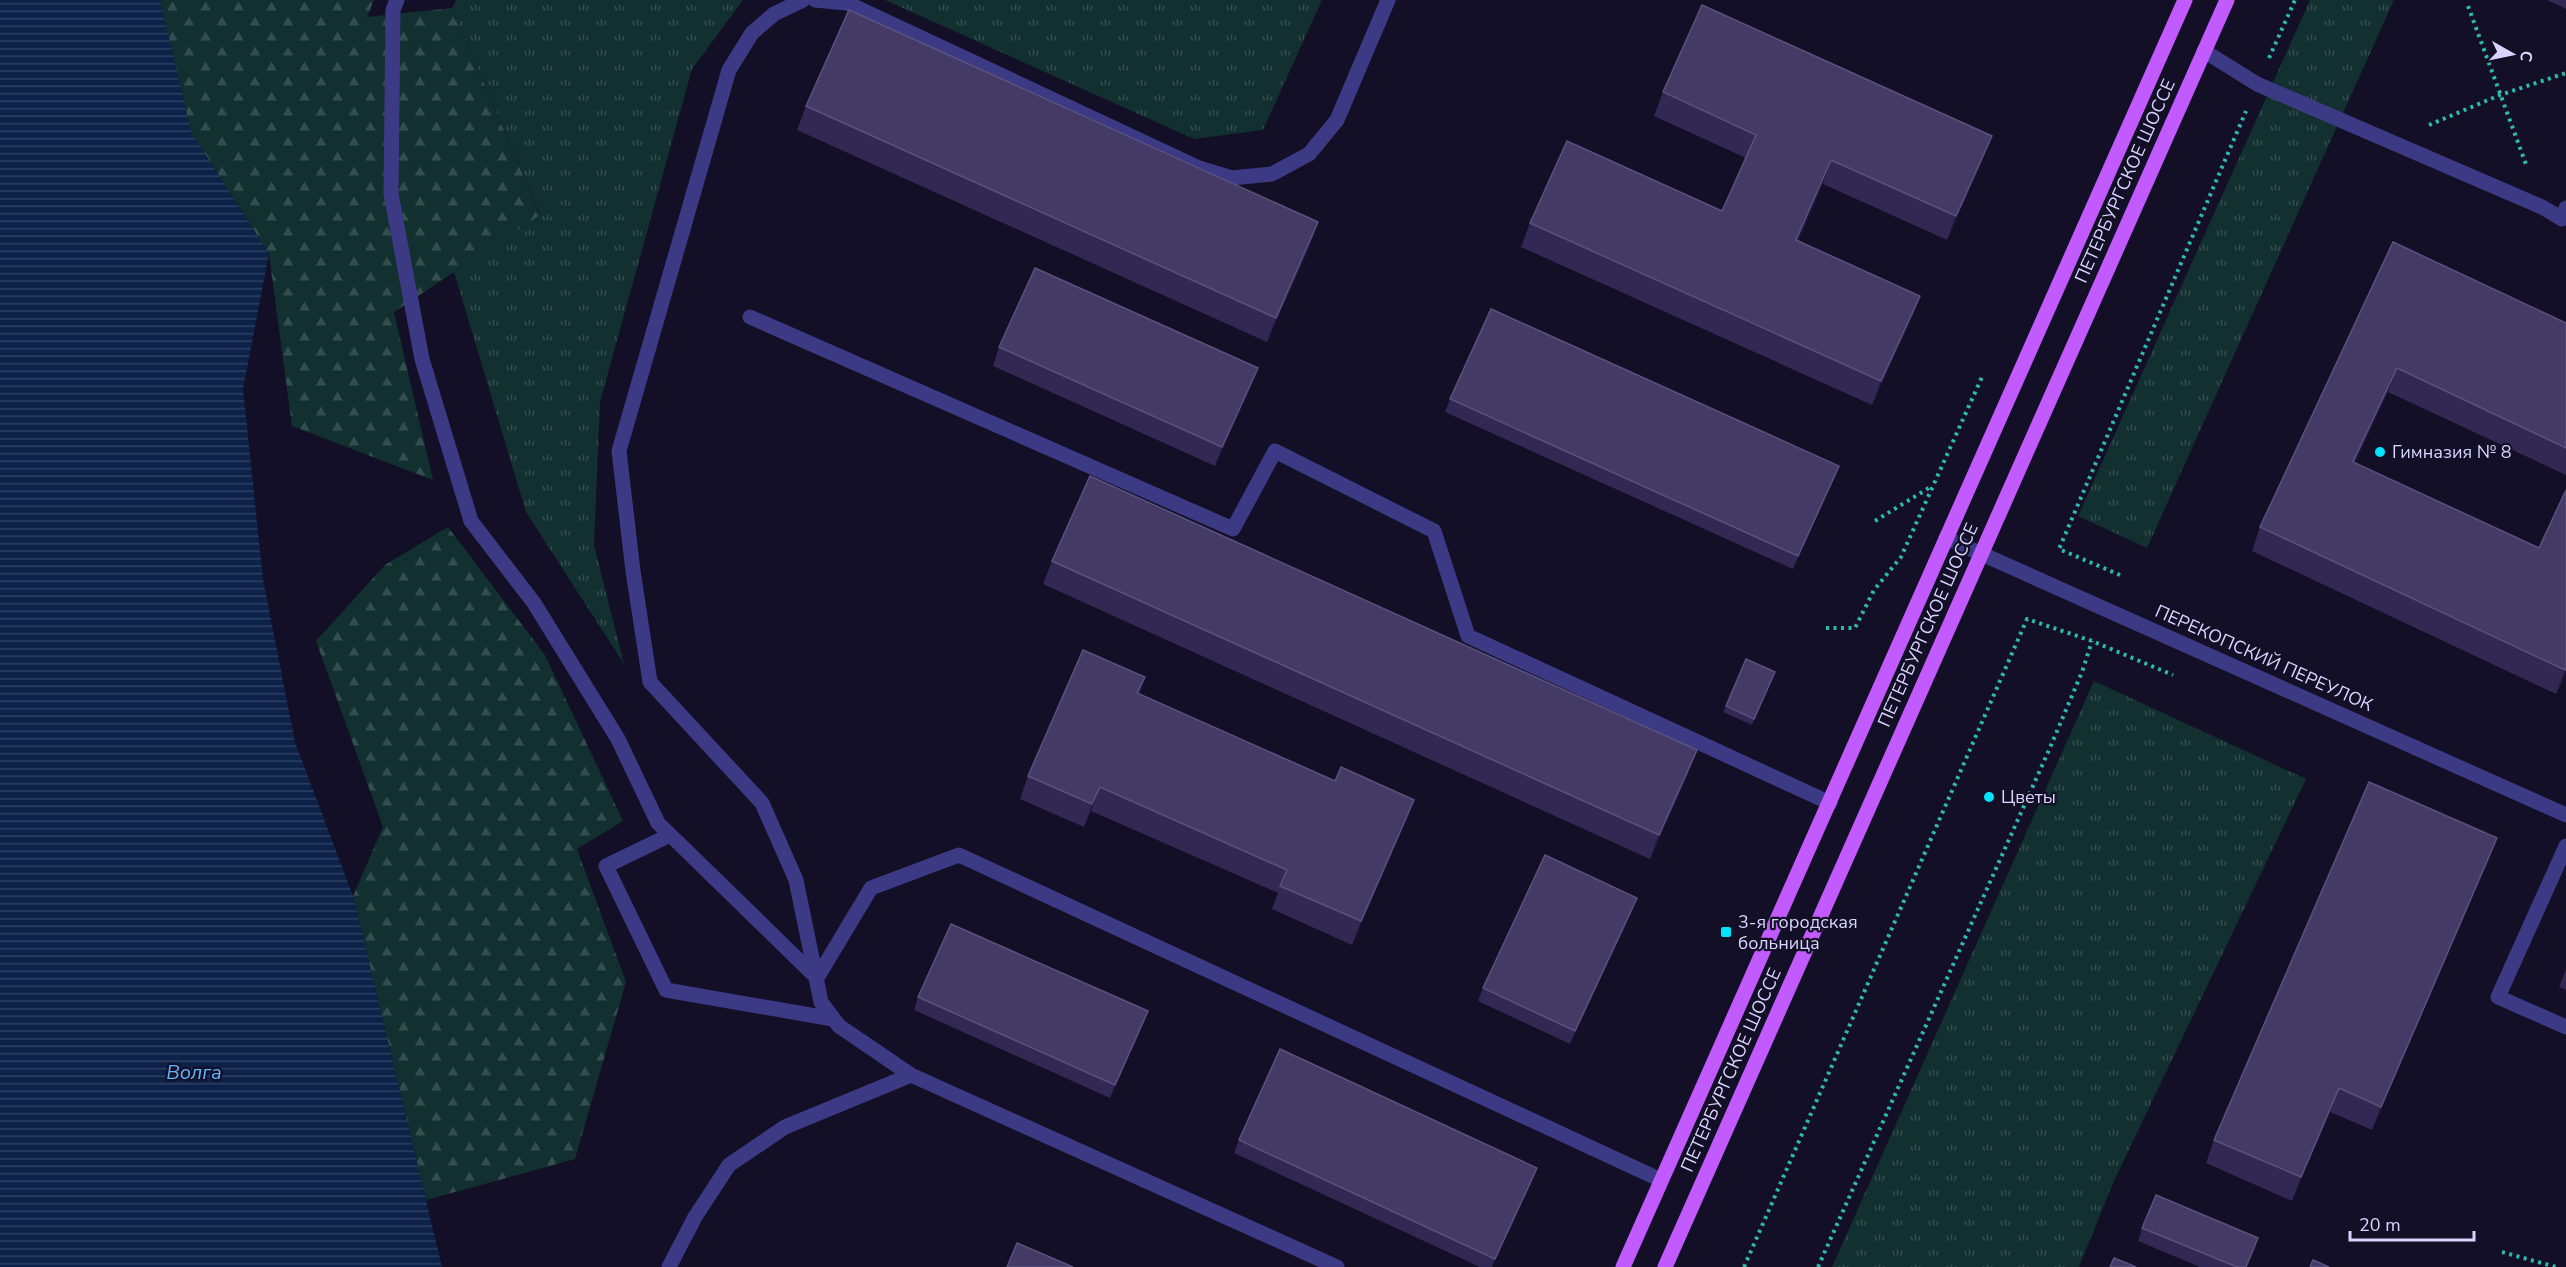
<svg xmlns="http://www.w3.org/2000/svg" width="2566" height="1267" font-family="'Nunito Sans',sans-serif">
<defs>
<pattern id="grass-tufts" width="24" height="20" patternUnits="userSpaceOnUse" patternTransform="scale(1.5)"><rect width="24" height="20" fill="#12302f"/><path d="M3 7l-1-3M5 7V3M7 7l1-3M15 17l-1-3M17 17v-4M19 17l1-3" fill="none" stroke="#344d4e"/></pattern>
<pattern id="forest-firs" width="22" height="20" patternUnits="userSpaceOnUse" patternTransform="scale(1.5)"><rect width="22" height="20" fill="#12302f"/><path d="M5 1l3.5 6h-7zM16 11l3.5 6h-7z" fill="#344d4e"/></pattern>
<pattern id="water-rules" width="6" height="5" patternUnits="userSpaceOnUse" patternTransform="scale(1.5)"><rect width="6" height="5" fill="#0c2248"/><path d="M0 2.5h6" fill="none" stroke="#2f4163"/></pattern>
</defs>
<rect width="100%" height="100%" fill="#130f26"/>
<path fill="url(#grass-tufts)" d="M456,0H743L692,69L600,402L594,545L624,664L526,512L454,272L540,214L452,8Z
M885,0H1322L1263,130L1194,139Z
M2310,0H2394L2147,548L2078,516Z
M2094,681L2306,779L2113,1183L2079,1267H1832Z"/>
<path fill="url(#forest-firs)" d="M160,0H374L367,17L452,8L540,215L394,312L433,480L292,426L269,254L191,132Z
M448,527L545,655L623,821L577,849L626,982L575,1159L426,1200L353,896L383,827L316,641L385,565Z"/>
<path fill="url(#water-rules)" d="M0,0H160L191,132L269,254L243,389L263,579L295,742L353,896L442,1267H0Z"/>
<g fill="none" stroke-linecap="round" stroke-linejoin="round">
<path stroke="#2fb8b0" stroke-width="4" stroke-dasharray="3 4.5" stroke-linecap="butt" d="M2468,6L2527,167
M2269,58L2295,0
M2429,125L2500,95L2566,73
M1875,521L1932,486
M2120,575L2059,549L2246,111
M1826,628H1855L1874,590L1901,557L1982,377
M2502,1252L2556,1267
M1744,1267L2027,619L2092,641L2173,675
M1818,1267L2049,750L2082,672L2092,641"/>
<path stroke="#3d3a85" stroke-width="15" d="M397,0L393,10L391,194L422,359L471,521L534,603L618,739L658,823L817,978
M803,0L774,14L752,33L729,70L619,451L633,571L650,682L762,803L796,880L821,1002L839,1026L911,1075L1337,1267
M815,0L847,3L1199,168L1232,178L1272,174L1309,154L1337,120L1388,0
M2204,51L2257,84L2542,207L2562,219L2566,208
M750,317L1233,529L1275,451L1434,531L1468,636L1830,803
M1946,538L2566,815
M670,835L606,866L666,990L833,1019
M2566,846L2498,997L2566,1027
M817,978L871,888L959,855L1661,1180
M669,1267L695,1217L729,1165L785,1127L911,1075"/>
<path stroke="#c25bff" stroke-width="15" d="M1623,1267L2185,0
M1665,1267L2227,0"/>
</g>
<path fill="#312854" d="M2547,0H2566V9Z
M1663,92L1983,159L1947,240L1823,184L1798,241L1920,296L1911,319L1872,405L1521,247L1530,223L1722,211L1746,158L1654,116Z
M806,106L1310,246L1267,342L797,130Z
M2393,242L2566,323V475L2388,392L2355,463L2539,548L2566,490V673L2556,694L2252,551L2260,527Z
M999,347L1251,386L1215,466L993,366Z
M1450,399L1834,479L1793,569L1445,412Z
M1052,561L1697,750L1688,774L1650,859L1043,584Z
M1145,677L1139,694L1335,781L1414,800L1405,823L1352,945L1272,909L1278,893L1091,811L1084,827L1020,799L1028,776Z
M1772,679L1752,725L1723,712L1726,706Z
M2497,838L2488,861L2372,1130L2330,1112L2292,1201L2206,1163L2214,1140Z
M1632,911L1570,1044L1478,1001L1483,988Z
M2566,969V990L2559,987Z
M918,997L1148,1011L1143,1024L1110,1098L914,1010Z
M1239,1140L1532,1181L1492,1267H1480L1234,1153Z
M2142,1228L2253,1250L2246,1267H2200L2138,1241Z"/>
<path fill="#1d163a" d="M1992,136L1983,159L1947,240L1956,216Z
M1831,160L1823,184L1787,264L1796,240Z
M1318,222L1310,246L1267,342L1276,318Z
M1920,296L1911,319L1872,405L1881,381Z
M1258,368L1251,386L1215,466L1222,447Z
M2397,368L2388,392L2345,485L2353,462Z
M1839,466L1834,479L1793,569L1798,556Z
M2566,668V673L2556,694L2565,670Z
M1697,750L1688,774L1650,859L1659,835Z
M1100,787L1091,811L1084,827L1092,804Z
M1414,800L1405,823L1352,945L1361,921Z
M2497,838L2488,861L2372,1130L2381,1107Z
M1637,898L1632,911L1570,1044L1575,1031Z
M1148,1011L1143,1024L1110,1098L1115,1085Z
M2339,1088L2330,1112L2292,1201L2301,1177Z
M1537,1168L1532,1181L1492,1267L1495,1259Z"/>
<path fill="#433a66" stroke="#5a527e" stroke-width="1.5" d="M1702,5L1992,136L1956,216L1831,160L1796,240L1920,296L1881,381L1530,223L1567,141L1722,211L1756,135L1663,92Z
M849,10L1318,222L1276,318L806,106Z
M2393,242L2566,323V448L2397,368L2353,462L2539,548L2566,490V668L2565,670L2260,527Z
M1035,268L1258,368L1222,447L999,347Z
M1491,309L1839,466L1798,556L1450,399Z
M1090,476L1697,750L1659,835L1052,561Z
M1083,650L1145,677L1137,693L1335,781L1341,767L1414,800L1361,921L1280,886L1287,870L1100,787L1092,804L1028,776Z
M1746,659L1775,672L1754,719L1726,706Z
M2369,782L2497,838L2381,1107L2339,1088L2301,1177L2214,1140Z
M1545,855L1637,898L1575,1031L1483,988Z
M951,924L1148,1011L1115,1085L918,997Z
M1280,1049L1537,1168L1495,1259L1239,1140Z
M2156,1195L2258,1238L2246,1267H2237L2142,1228Z
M1017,1243L1073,1267H1007Z
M2114,1258L2136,1267H2110Z
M2313,1260L2329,1267H2310Z"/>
<g fill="#00e5ff" stroke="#130f26" stroke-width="2">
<circle cx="2380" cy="452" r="6"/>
<circle cx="1989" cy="797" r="6"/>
<rect x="1720" y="926" width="12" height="12" rx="3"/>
</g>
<g text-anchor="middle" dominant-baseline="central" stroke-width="4.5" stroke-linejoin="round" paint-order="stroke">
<g font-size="18" fill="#d9d4ff" stroke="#130f26">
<text transform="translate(2125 181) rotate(-66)">ПЕТЕРБУРГСКОЕ ШОССЕ</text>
<text transform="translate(1928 625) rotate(-66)">ПЕТЕРБУРГСКОЕ ШОССЕ</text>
<text transform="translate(2264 658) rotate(24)">ПЕРЕКОПСКИЙ ПЕРЕУЛОК</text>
<text transform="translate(1731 1070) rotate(-66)">ПЕТЕРБУРГСКОЕ ШОССЕ</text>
</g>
<g font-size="18" fill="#d9d4ff" stroke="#130f26" text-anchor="start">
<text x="2392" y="452">Гимназия № 8</text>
<text x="2001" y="797">Цветы</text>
<text x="1738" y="922">3-я городская<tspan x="1738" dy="21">больница</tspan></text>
</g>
<g font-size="20" font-style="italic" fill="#62b6ff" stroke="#130f26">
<text x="194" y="1072">Волга</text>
</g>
</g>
<g transform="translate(2512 54) rotate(99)" stroke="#130f26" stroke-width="4.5" paint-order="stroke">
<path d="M0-4.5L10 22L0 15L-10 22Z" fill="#d9d4ff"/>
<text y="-9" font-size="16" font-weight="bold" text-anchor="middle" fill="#d9d4ff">С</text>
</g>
<path d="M2350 1231v9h124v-9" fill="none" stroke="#d9d4ff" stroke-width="3"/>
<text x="2359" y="1231" font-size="18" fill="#d9d4ff" stroke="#130f26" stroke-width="4.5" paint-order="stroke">20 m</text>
</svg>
